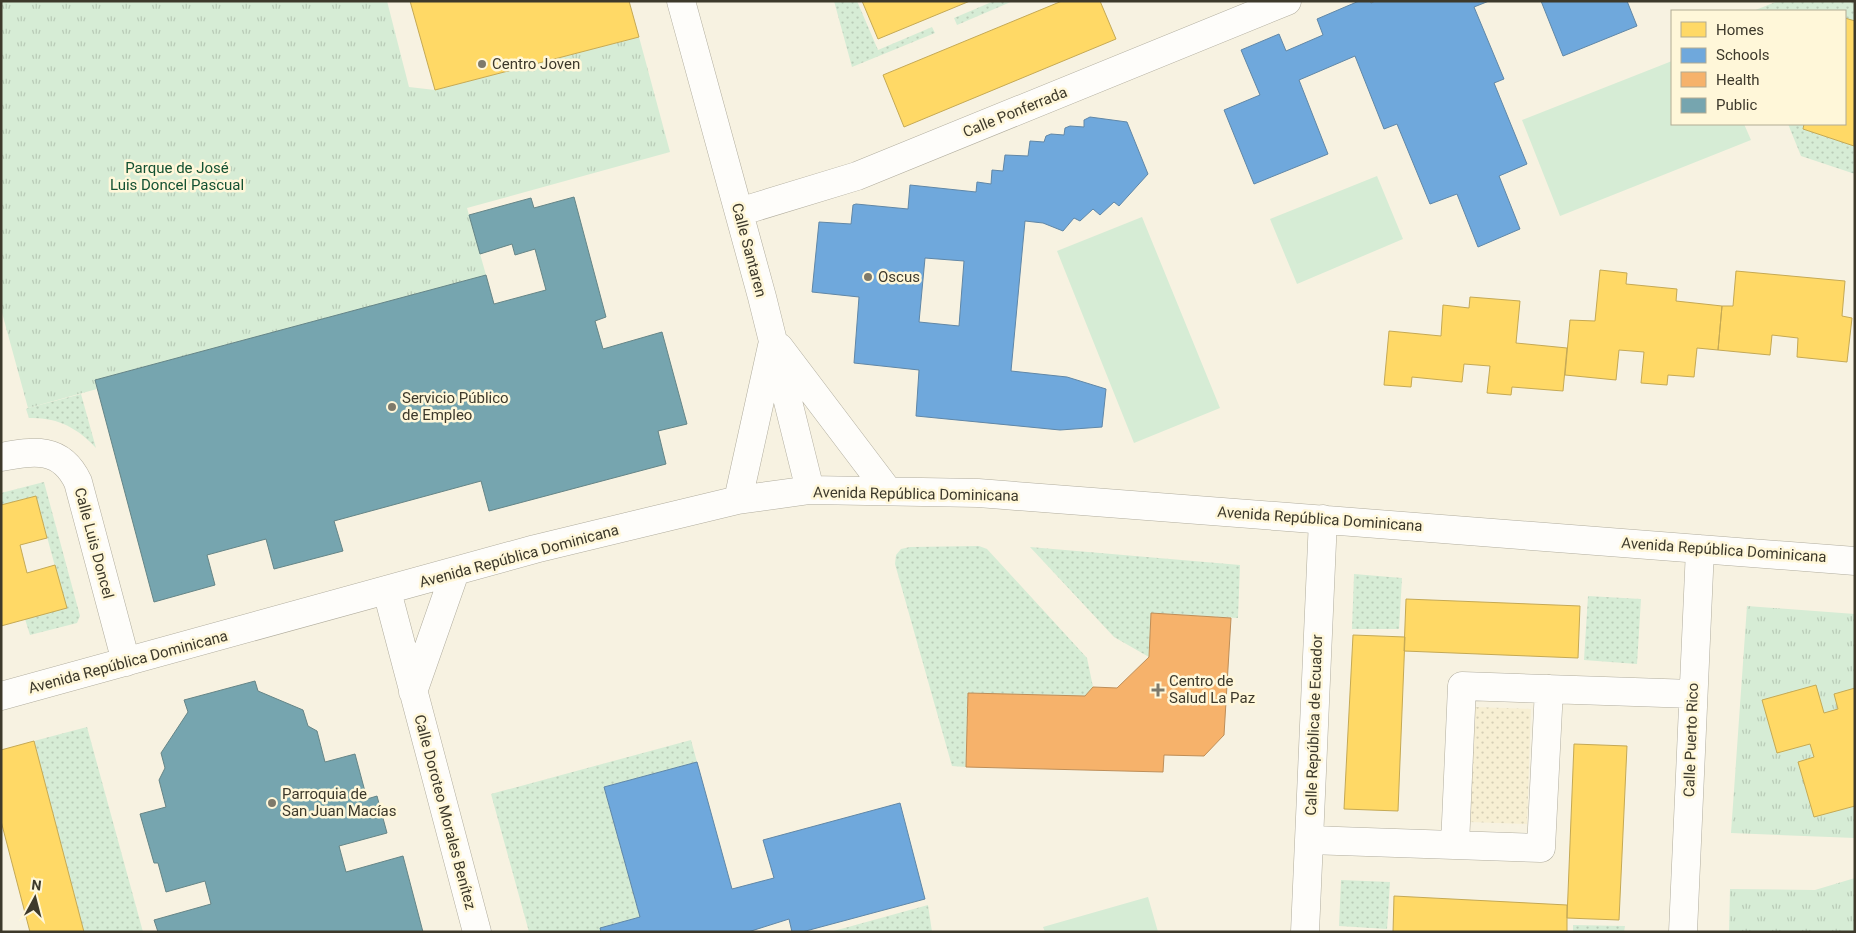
<svg xmlns="http://www.w3.org/2000/svg" width="1856" height="933" font-family="Roboto,sans-serif">
<defs>
<pattern id="grass-dots" width="8" height="8" patternUnits="userSpaceOnUse" patternTransform="scale(1.25)"><rect width="8" height="8" fill="#d6ecd5"/><path d="M2 2h.1M6 6h.1" fill="none" stroke="#b9cbb7" stroke-width="1.8" stroke-linecap="round"/></pattern>
<pattern id="sand-dots" width="8" height="8" patternUnits="userSpaceOnUse" patternTransform="scale(1.25)"><rect width="8" height="8" fill="#f7efd3"/><path d="M2 2h.1M6 6h.1" fill="none" stroke="#d5ceb5" stroke-width="1.8" stroke-linecap="round"/></pattern>
<pattern id="park-tufts" width="24" height="20" patternUnits="userSpaceOnUse" patternTransform="scale(1.25)"><rect width="24" height="20" fill="#d6ecd5"/><path d="M3 7l-1-3M5 7V3M7 7l1-3M15 17l-1-3M17 17v-4M19 17l1-3" fill="none" stroke="#b9cbb7"/></pattern>
</defs>
<rect width="100%" height="100%" fill="#f7f2e1"/>
<path fill="url(#grass-dots)" d="M834,1H857L878,50L932,27L935,33L852,67Z
M994,1H1013L957,25L954,18Z
M1778,1H1855V21L1845,18V11H1753Z
M1788,124H1804L1803,129L1854,146L1855,143V174L1801,156Z
M81,394L96,448C78,428 57,417 29,418L26,409L28,408Z
M44,482L80,616L77,623L30,635L25,619L66,607L36,496L1,505V493Z
M979,546L987,549L1087,658L1093,687L1085,696L968,693L966,767L952,766L895,564L896,555L901,549L910,547Z
M1030,547L1240,565L1238,618L1151,613L1149,657L1114,637Z
M1354,574L1402,578L1399,629H1352Z
M1588,596L1641,599L1637,664L1584,660Z
M87,727L143,932H84L34,741Z
M691,740L697,762L604,787L640,917L601,928V932H529L491,794Z
M1341,880L1390,882L1387,929L1339,926Z
M928,905L932,932H830Z
M1573,925L1625,926L1624,932H1573Z"/>
<path fill="url(#sand-dots)" d="M1474,707L1531,709L1527,824L1470,822Z"/>
<path fill="url(#park-tufts)" d="M1,1H387L409,87L435,90L639,37L670,152L467,208L486,275L95,380L97,389L28,408L1,309Z
M1747,606L1855,614V838L1731,833Z
M1855,878V932H1729L1730,889L1815,890Z"/>
<path fill="#d6ecd5" d="M1672,61V124H1744L1751,140L1560,216L1522,120Z
M1377,176L1403,239L1297,284L1270,219Z
M1142,217L1220,408L1134,443L1057,251Z
M1148,897L1158,932H1045L1043,927Z"/>
<path fill="#ffd966" stroke="#c5a954" d="M410,1H629L639,37L435,90Z
M862,1H970L878,39Z
M1062,1H1100L1116,39L904,127L883,75Z
M1845,18L1855,21L1854,146L1803,129L1804,124H1845Z
M1600,270L1627,273L1626,284L1677,289L1676,301L1722,306L1718,350L1697,348L1694,377L1668,375L1667,385L1641,383L1644,352L1619,350L1616,380L1565,375L1570,320L1595,321Z
M1736,271L1845,281L1842,316L1852,318L1847,362L1797,357L1798,338L1772,335L1770,355L1718,350L1722,306H1733Z
M1470,297L1520,301L1516,343L1567,348L1563,391L1512,387L1511,395L1487,393L1490,366L1464,364L1462,382L1412,377L1411,387L1384,385L1389,331L1441,336L1443,305L1469,308Z
M36,496L47,538L20,545L27,573L55,565L67,608L1,626V505Z
M1406,599L1580,606L1578,658L1404,651Z
M1353,635L1405,637L1398,811L1344,809Z
M1816,685L1824,713L1838,709L1834,694L1855,688V806L1814,817L1798,762L1814,757L1810,744L1777,753L1762,700Z
M34,741L84,932H30L1,821V750Z
M1574,744L1627,746L1619,920L1567,918Z
M1394,896L1567,905V932H1393Z"/>
<path fill="#6fa8dc" stroke="#6087a7" fill-rule="evenodd" d="M1359,1H1370L1371,3L1375,1H1489L1474,7L1504,79L1494,83L1527,164L1499,176L1520,229L1478,247L1457,194L1430,204L1397,124L1384,129L1355,56L1299,80L1328,154L1254,184L1224,110L1260,95L1241,50L1279,34L1286,51L1323,35L1317,19Z
M1541,1H1627L1637,26L1563,56Z
M1090,117L1127,122L1148,174L1119,206L1114,202L1100,215L1093,209L1080,221L1074,218L1063,231L1043,223L1025,221L1011,371L1067,377L1106,389L1102,427L1060,430L916,416L919,370L854,363L859,297L812,292L819,222L851,224L853,205L856,204L908,209L910,185L976,192L977,182L991,184L992,170L1003,171L1005,155L1028,156L1030,141L1044,142L1046,136L1051,134L1064,135L1065,128L1070,126L1084,127V120ZM925,258L964,261L959,326L919,322Z
M697,762L732,889L774,878L763,840L900,803L925,899L802,932H792L789,919L748,932H601L600,928L640,917L604,787Z"/>
<path fill="#f6b26b" stroke="#be8e58" d="M1151,613L1231,618L1224,735L1204,756L1164,755L1163,772L966,767L968,693L1085,696L1093,687L1117,688L1149,657Z"/>
<path fill="#76a5af" stroke="#658587" d="M574,197L606,317L595,321L603,349L662,332L687,424L658,431L666,464L489,511L481,481L334,521L343,551L274,569L266,539L207,555L215,585L154,602L95,380L486,275L494,304L546,290L535,249L515,255L512,244L480,254L469,215L531,198L534,208Z
M255,681L258,691L303,710L308,726L317,731L325,762L355,754L367,799L377,796L387,833L339,846L346,872L403,856L423,932H158L154,920L211,904L205,881L166,892L158,863H154L140,814L166,807L159,780L165,768L161,753L188,712L184,700Z"/>
<g fill="none" stroke-linecap="round" stroke-linejoin="round">
<g stroke="#b1ad9e" stroke-width="29">
<path id="minor" d="M681,1L762,297L810,490
M739,212L857,176L1287,1
M779,347L888,491
M1,457C34,451 61,446 78,482L126,662
M738,500L772,346
M387,591L477,932
M413,692L455,572
M1,696L535,549L738,500L810,490L978,493L1855,561
M1309,840L1541,848L1549,689
M1455,845L1462,686L1693,694
M1305,932L1323,519
M1683,932L1700,549"/>
</g>
<use href="#minor" stroke="#fefdfa" stroke-width="28"/>
</g>
<g fill="#7e7a6b" stroke="#fff7d9" stroke-width="2">
<circle cx="482" cy="64" r="5"/>
<circle cx="868" cy="277" r="5"/>
<circle cx="392" cy="407" r="5"/>
<path d="M1155.5 682.5h5v5h5v5h-5v5h-5v-5h-5v-5h5z"/>
<circle cx="272" cy="803" r="5"/>
</g>
<g text-anchor="middle" dominant-baseline="central" stroke-width="5" stroke-linejoin="round" paint-order="stroke">
<g font-size="15" fill="#3d392b" stroke="#fff7d9" text-anchor="start">
<text x="492" y="64">Centro Joven</text>
<text x="878" y="277">Oscus</text>
<text x="402" y="398">Servicio Público<tspan x="402" dy="17">de Empleo</tspan></text>
<text x="1169" y="681">Centro de<tspan x="1169" dy="17">Salud La Paz</tspan></text>
<text x="282" y="794">Parroquia de<tspan x="282" dy="17">San Juan Macías</tspan></text>
</g>
<g font-size="15" fill="#3d392b" stroke="#fff7d9">
<text transform="translate(1015 112) rotate(-22)">Calle Ponferrada</text>
<text transform="translate(749 250) rotate(75)">Calle Santaren</text>
<text transform="translate(916 494) rotate(1)">Avenida República Dominicana</text>
<text transform="translate(1320 519) rotate(4)">Avenida República Dominicana</text>
<text transform="translate(94 543) rotate(75)">Calle Luis Doncel</text>
<text transform="translate(1724 550) rotate(4)">Avenida República Dominicana</text>
<text transform="translate(519 556) rotate(-15)">Avenida República Dominicana</text>
<text transform="translate(128 662) rotate(-15)">Avenida República Dominicana</text>
<text transform="translate(1314 725) rotate(-88)">Calle República de Ecuador</text>
<text transform="translate(1691 740) rotate(-88)">Calle Puerto Rico</text>
<text transform="translate(445 812) rotate(75)">Calle Doroteo Morales Benítez</text>
</g>
<g font-size="15" fill="#135132" stroke="#fff7d9">
<text x="177" y="168">Parque de José<tspan x="177" dy="17">Luis Doncel Pascual</tspan></text>
</g>
</g>
<rect width="1856" height="933" fill="none" stroke="#3d392b" stroke-width="5"/>
<rect x="1671" y="10" width="175" height="115" fill="#fff7d9" stroke="#b1ab93"/>
<rect x="1681" y="22" width="25" height="15" fill="#ffd966" stroke="#b1ab93"/>
<text x="1716" y="35" font-size="15" fill="#3d392b">Homes</text>
<rect x="1681" y="48" width="25" height="15" fill="#6fa8dc" stroke="#b1ab93"/>
<text x="1716" y="60" font-size="15" fill="#3d392b">Schools</text>
<rect x="1681" y="72" width="25" height="15" fill="#f6b26b" stroke="#b1ab93"/>
<text x="1716" y="85" font-size="15" fill="#3d392b">Health</text>
<rect x="1681" y="98" width="25" height="15" fill="#76a5af" stroke="#b1ab93"/>
<text x="1716" y="110" font-size="15" fill="#3d392b">Public</text>
<g transform="translate(35 898) rotate(7)" stroke="#fff7d9" stroke-width="4" paint-order="stroke">
<path d="M0-4L9 19L0 12L-9 19Z" fill="#3d392b"/>
<text y="-8" font-size="14" font-weight="bold" text-anchor="middle" fill="#3d392b">N</text>
</g>
</svg>
